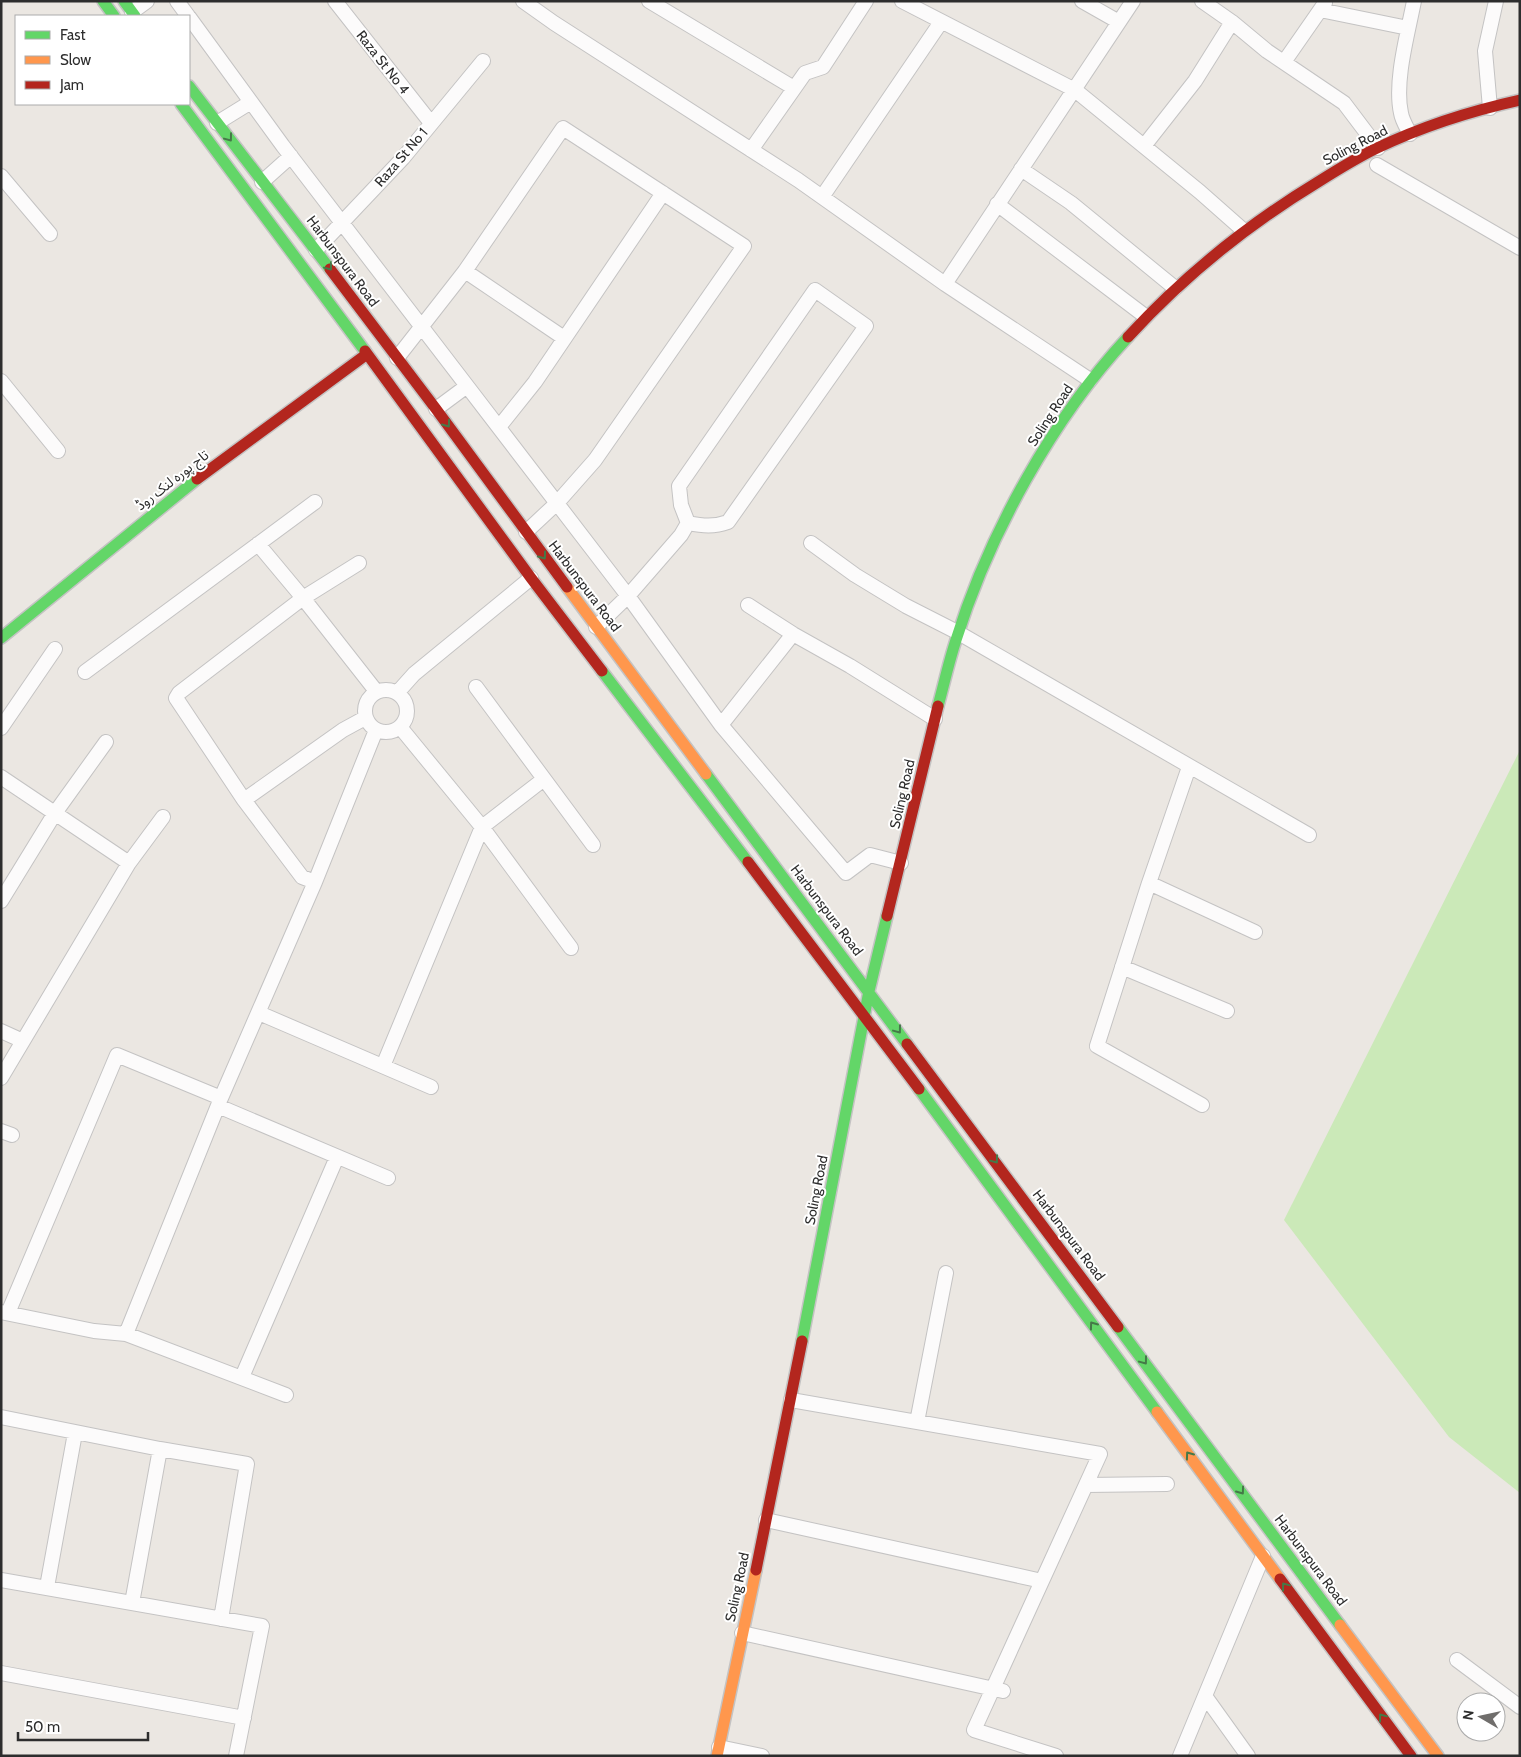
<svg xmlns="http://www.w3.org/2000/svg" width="1521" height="1757" font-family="Cabin,'Noto Sans Arabic',sans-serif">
<rect width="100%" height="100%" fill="#ebe7e2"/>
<path fill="#cbe9b8" d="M1520,750V1493L1449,1437L1284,1220Z"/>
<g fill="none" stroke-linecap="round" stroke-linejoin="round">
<g stroke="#c4c3c3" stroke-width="16">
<path id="street" d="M177,1L188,16
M335,1L431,123
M523,1L554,23L798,180L945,284
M649,1L794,88
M902,1L1075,90L1200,192L1243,230
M1082,1L1119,22
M1202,1L1232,22
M1320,10L1408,28
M132,12L147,1
M189,17L283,146L628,596L721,725L846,873L870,855L901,863
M1284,62L1325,3
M1490,108L1485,51L1496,1
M217,123L251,102
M1410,134C1407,128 1402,120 1401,113C1394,81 1408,33 1414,1
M1144,146L1195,81L1232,22L1267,51L1344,103L1378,148
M751,150L805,73L823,67L866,1
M1377,165L1520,248
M1021,169L1071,203L1175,288
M1,176L50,234
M262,182L291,156
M822,197L941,22
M997,204L1145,316
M316,250L403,158L483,61
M465,271L564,338
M397,358L465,271L563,128L744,246L595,460L557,503L526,532
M1090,380L945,284L1133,1
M1,381L58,451
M436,409L467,386
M499,427L535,382L663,193
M811,543L855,575L906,606L957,632L1309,835
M258,544L303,598L376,691
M748,605L793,634L850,666L935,719
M596,627L628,596L681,535L688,523L681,505L679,486L815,290L866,326L728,522C714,527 703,526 688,523
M85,672L315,502
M476,687L593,845
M365 711a21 21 0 1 1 42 0a21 21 0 1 1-42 0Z
M397,693L414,674L531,578
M721,725L793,634
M400,727L482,827L571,948
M1,728L55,649
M1189,767L1149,883L1097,1046L1202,1105
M1,777L129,863
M244,800L343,730L365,718
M315,882L302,877L244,800L176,698L179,693L303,598L359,563
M1149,883L1255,932
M1,901L55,813L106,742
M1122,967L1227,1011
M259,1013L431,1087
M1,1031L23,1041
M383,1066L482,827L544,779
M1,1078L129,863L163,817
M218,1106L388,1178
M1,1131L12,1135
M1,1312L94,1331L126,1334L286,1395
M8,1313L117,1055L221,1098
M126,1334L221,1098L315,882L376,730
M242,1377L337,1157
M791,1400L1100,1454L974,1730L1056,1756
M1,1417L160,1449L247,1464L221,1619
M917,1422L946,1273
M1086,1485L1167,1484
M766,1520L1042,1581
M1,1580L262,1626L236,1756
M47,1587L75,1433
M132,1603L160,1449
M742,1633L1003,1691
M1457,1660L1520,1707
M1,1673L244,1718
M1205,1696L1248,1756
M719,1747L762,1756
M1180,1756L1263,1556"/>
</g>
<g stroke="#c4c3c3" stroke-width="14">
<path id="fast" d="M103,1L114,16
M124,1L135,16
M189,86L330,269
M181,104L365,351
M1,638L197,479
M602,671L748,862
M938,706C944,684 949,661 956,640C989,534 1053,418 1128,337
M706,774L907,1044
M919,1089L1157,1412
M1118,1327L1340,1625
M802,1341L869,991L887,916"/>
</g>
<g stroke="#c4c3c3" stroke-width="14">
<path id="slow" d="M567,587L706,774
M1157,1412L1280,1579
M1340,1625L1438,1756
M717,1756L756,1570"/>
</g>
<g stroke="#c4c3c3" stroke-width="14">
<path id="jam" d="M330,269L436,409L567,587
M1128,337C1184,276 1247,225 1318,182C1337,170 1356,158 1377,148C1423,126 1470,111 1520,100
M365,351L531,578L602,671
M197,479L367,354
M748,862L919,1089
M887,916L938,706
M907,1044L1118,1327
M756,1570L802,1341
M1280,1579L1411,1756"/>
</g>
<use href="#street" stroke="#fcfbfb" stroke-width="14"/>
<use href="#fast" stroke="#63d668" stroke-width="11"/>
<use href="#slow" stroke="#ff974d" stroke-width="11"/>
<use href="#jam" stroke="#b3261e" stroke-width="11"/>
</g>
<defs><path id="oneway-chevron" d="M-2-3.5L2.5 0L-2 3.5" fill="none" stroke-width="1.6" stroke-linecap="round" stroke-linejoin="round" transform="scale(1.25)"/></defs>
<g stroke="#457948">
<use href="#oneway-chevron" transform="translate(229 138) rotate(53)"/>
<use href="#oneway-chevron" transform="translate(329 267) rotate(53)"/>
<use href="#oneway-chevron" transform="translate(447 424) rotate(54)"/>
<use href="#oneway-chevron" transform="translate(543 556) rotate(54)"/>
<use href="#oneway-chevron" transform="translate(898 1030) rotate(53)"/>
<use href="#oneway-chevron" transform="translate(995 1160) rotate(53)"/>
<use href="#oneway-chevron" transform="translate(1093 1325) rotate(-126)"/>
<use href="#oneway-chevron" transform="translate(1144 1361) rotate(53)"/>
<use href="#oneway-chevron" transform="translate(1189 1455) rotate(-126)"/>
<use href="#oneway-chevron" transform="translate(1241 1491) rotate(54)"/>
<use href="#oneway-chevron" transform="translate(1285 1586) rotate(-127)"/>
<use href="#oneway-chevron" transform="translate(1382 1717) rotate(-127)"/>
</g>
<g text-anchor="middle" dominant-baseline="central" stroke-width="4" stroke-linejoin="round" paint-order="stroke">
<g font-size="14" fill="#2d2d2d" stroke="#fff">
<text transform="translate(383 62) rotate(52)">Raza St No 4</text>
<text transform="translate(1355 145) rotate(-27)">Soling Road</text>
<text transform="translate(401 157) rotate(-49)">Raza St No 1</text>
<text transform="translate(343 261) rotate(53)">Harbunspura Road</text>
<text transform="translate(1050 415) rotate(-57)">Soling Road</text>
<text transform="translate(172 480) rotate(-38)">تاج پورہ لنک روڈ</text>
<text transform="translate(585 586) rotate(53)">Harbunspura Road</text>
<text transform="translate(902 794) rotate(-77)">Soling Road</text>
<text transform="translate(827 910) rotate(53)">Harbunspura Road</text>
<text transform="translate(816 1190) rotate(-79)">Soling Road</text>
<text transform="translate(1069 1235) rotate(53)">Harbunspura Road</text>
<text transform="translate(1311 1560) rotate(53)">Harbunspura Road</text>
<text transform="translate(737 1587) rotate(-78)">Soling Road</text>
</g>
</g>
<rect width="1521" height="1757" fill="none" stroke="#2d2d2d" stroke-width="5"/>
<rect x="15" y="15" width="175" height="90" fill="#ffffff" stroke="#ababab"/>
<rect x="25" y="31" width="25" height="8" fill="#63d668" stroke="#ababab"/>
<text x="60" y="40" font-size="15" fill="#2d2d2d">Fast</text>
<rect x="25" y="56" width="25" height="8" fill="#ff974d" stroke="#ababab"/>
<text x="60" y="65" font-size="15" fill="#2d2d2d">Slow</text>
<rect x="25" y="81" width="25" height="8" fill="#b3261e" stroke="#ababab"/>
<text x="60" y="90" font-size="15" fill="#2d2d2d">Jam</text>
<g transform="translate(1481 1717) rotate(279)"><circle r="24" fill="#ffffff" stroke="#ababab"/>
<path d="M0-4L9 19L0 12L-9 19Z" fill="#706e6c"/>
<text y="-8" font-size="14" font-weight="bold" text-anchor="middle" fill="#2d2d2d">N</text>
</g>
<path d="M18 1732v8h130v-8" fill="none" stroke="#2d2d2d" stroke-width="2.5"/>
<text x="25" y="1732" font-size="15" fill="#2d2d2d" stroke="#ffffff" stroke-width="4" paint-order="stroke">50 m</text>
</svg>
